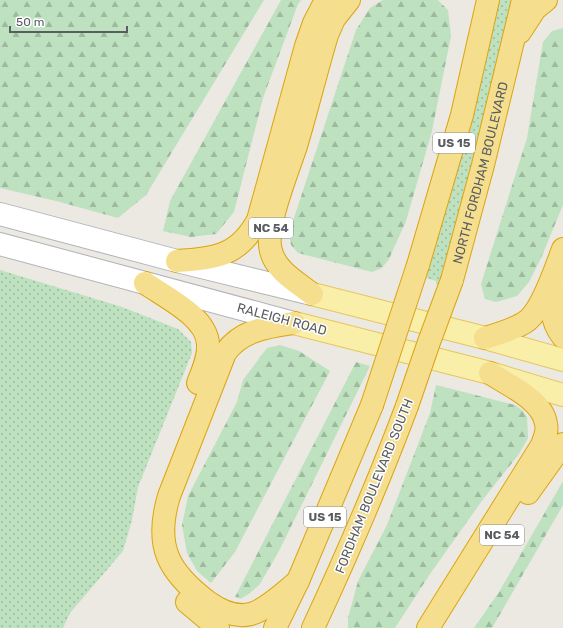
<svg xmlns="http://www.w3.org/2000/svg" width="563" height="628" font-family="Rubik,sans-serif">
<defs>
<pattern id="grass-dots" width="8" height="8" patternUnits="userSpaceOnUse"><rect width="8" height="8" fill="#bee1c0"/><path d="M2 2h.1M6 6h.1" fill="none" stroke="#9dba9f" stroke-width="1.8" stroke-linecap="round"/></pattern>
<pattern id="forest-firs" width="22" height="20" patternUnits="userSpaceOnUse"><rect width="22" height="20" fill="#bee1c0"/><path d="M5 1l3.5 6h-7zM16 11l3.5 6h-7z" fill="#9dba9f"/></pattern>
</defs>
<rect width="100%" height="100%" fill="#ebe9e1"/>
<path fill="url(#grass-dots)" d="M497,0H514L472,179L438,285L436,284V281L426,278L438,235Z
M0,270L122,307L178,329L191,342L192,353L138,487L132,520L123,551L70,613L63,628H0Z"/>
<path fill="url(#forest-firs)" d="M0,0H264L146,195L118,218L56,201L0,188Z
M281,0H301L298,4L263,98L234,212L216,234L191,237L163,231L170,201Z
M383,0H438L448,10L451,36L432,131L406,221L389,259L382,268L372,272L298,253L291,245L289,233L356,30L370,8Z
M563,28V205L541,258L529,282L517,296L496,302L485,299L481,284L527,138L543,42L552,31Z
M280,345L299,351L330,371L235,552L211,583L197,571L187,553L182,525L188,496L237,402L243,380L267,348Z
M356,362L370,366L279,551L260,584L249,594L240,599L235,597Z
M436,385L515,405L522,410L527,417L528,438L519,454L481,502L430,574L395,628H349L348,627V618L358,581L387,525L430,413Z
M563,481V505L492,628H474L499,592Z"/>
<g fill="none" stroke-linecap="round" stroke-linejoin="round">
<g stroke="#b0b3b8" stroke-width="24">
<path id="secondary" d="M0,214L177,261L312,294
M0,244L294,323"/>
</g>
<g stroke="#e6c65f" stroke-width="24">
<path id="primary" d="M312,294L485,338L563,360
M294,323L490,373L563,395"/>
</g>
<g stroke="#dca410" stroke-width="24">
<g id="highway">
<path d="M520,32L535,9L546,0"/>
<path d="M177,261C215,258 238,257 258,220L306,46L314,23L326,0"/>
<path d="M418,265L462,115L488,0"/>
<path id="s1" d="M452,280L483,165L523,0"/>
<path d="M145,283C165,297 207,317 208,344C209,357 203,370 198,383"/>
<path d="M560,284C551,304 549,319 563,337"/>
<path d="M312,294C297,282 276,271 271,251C264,228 288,171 296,146C307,109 316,72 327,35L334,19L349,0"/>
<path d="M294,323C267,327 241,330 225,353L169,496C154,546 168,572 208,602C221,611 235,618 251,614C266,610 286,591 298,581"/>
<path d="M485,338C495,335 520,327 528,320C543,308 556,267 563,249"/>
<path d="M528,493L563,444"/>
<path d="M187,602L218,628"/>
<path d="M275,628L298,581L372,405"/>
<path d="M313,628C347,555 379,481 407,406"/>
<path d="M428,628L542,445C544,439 548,431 546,424C543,400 508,385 490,373"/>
</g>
</g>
<use href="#secondary" stroke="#fff" stroke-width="22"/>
<use href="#primary" stroke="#f9efa8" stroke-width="22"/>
<use href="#highway" stroke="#f5df8e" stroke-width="22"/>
<g stroke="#dca410" stroke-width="24" stroke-linecap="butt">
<path id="highway-bridge" d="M372,405L418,265
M407,406L429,342L452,280"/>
</g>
<use href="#highway-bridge" stroke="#f5df8e" stroke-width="22"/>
</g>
<g text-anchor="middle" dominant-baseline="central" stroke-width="3" stroke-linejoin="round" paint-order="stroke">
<g fill="#fff" stroke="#8b8d90" stroke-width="1">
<rect x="433" y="133" width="42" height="20" rx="3"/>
<rect x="249" y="218" width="44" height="20" rx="3"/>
<rect x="304" y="507" width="42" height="20" rx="3"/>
<rect x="480" y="525" width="44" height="20" rx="3"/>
</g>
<g font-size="12" font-weight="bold" fill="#595c61">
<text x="454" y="143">US 15</text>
<text x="271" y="228">NC 54</text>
<text x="325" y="517">US 15</text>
<text x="502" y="535">NC 54</text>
</g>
<g font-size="13" fill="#595c61" stroke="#fff">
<text stroke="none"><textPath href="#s1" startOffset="111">NORTH FORDHAM BOULEVARD</textPath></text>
<text transform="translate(282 319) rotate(15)">RALEIGH ROAD</text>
<text transform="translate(374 486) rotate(-68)">FORDHAM BOULEVARD SOUTH</text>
</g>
</g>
<path d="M10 26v6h117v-6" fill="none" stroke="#595c61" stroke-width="2"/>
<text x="16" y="26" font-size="12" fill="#595c61" stroke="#ffffff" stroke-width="3" paint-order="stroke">50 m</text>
</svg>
